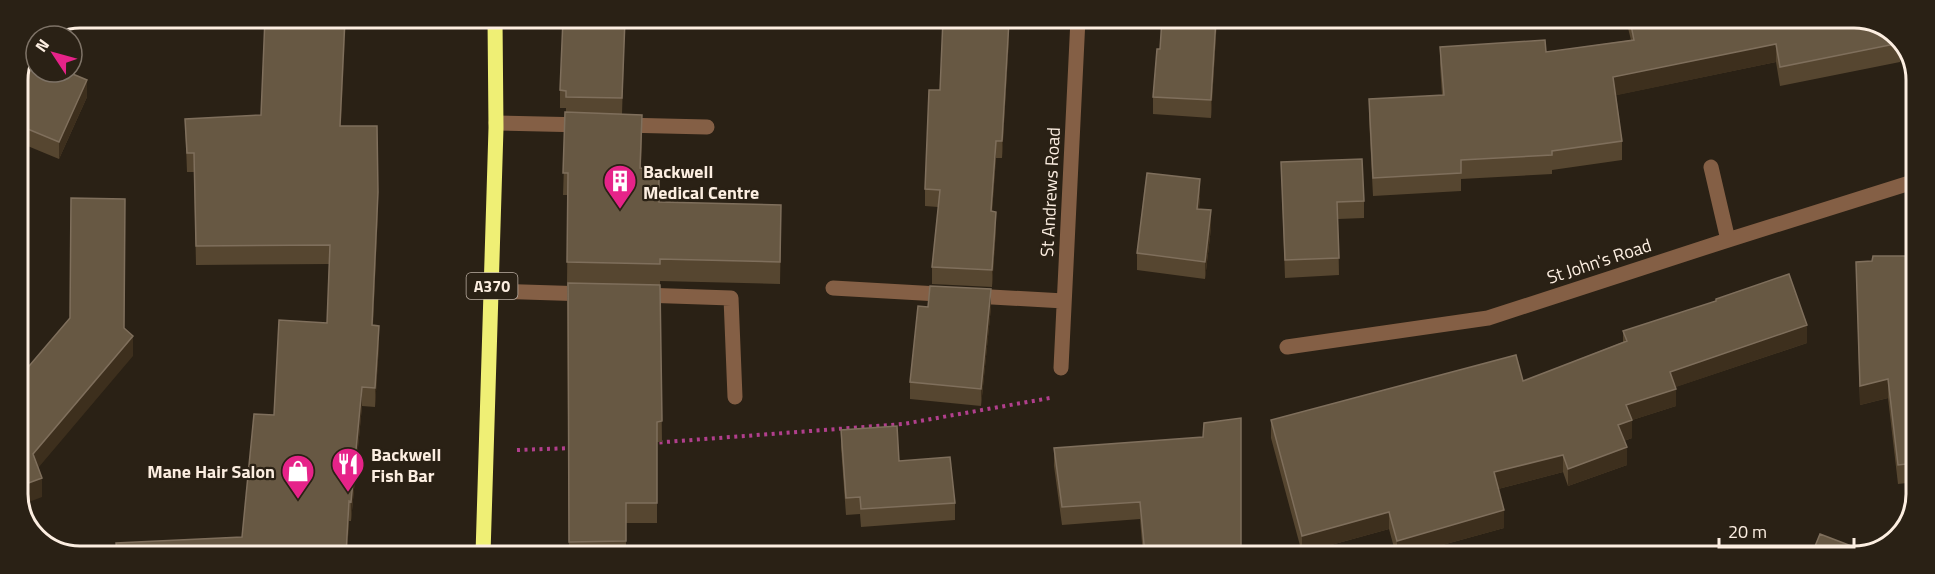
<svg xmlns="http://www.w3.org/2000/svg" width="1935" height="574" font-family="'Titillium Web',sans-serif">
<rect width="100%" height="100%" fill="#2a2115"/>
<g fill="none" stroke-linecap="round" stroke-linejoin="round">
<path stroke="#b13f8d" stroke-width="4" stroke-dasharray="3 4.5" stroke-linecap="butt" d="M652,443L903,424L1050,398
M517,450L573,448"/>
<path stroke="#845f45" stroke-width="15" d="M496,123L586,125
M622,125L707,127
M1711,167L1728,240
M833,288L1064,301
M492,291L588,294
M642,295L731,298L735,397
M1287,347L1488,318L1728,240L1916,181
M1061,368L1078,19"/>
<path stroke="#efef75" stroke-width="15" d="M483,554L496,128L495,19"/>
</g>
<path fill="#564630" d="M625,19L622,114L642,137L641,168L659,202L781,227L780,284L660,281L662,442H657V523H626V554H569L567,283L568,195H563L566,108H560V90Z
M1217,19L1211,118L1153,114V97L1160,49Z
M1626,20H1871L1904,42L1900,62L1780,86L1776,62L1616,95L1622,141V160L1552,170V174L1461,179V191L1373,196L1369,118V99L1442,95L1440,65V47L1546,52L1631,40Z
M1006,21L1009,38L1002,158H996L992,212L996,229L992,287L932,284V267L938,207L925,206V189L940,90Z
M18,80L87,97L59,159L18,142Z
M185,119L341,126L378,211L373,325L379,345L375,407L362,406L351,521H349L347,554H116V543L242,537L274,415L327,323L329,264L196,265L194,172H187Z
M1281,162L1364,201V218L1338,219L1339,275L1285,278Z
M1200,196L1199,209L1211,228L1205,279L1137,270V253Z
M1916,256L1915,482L1898,484L1888,398L1860,405L1856,262L1872,261Z
M1716,299L1807,343L1675,387L1676,406L1632,420V438L1624,441L1627,465L1568,486L1563,472L1498,489L1504,528L1406,555H1396L1389,529L1302,553L1271,438V420L1523,381L1623,342V331L1716,301Z
M991,307L981,406L910,399V382Z
M841,430L899,461L955,503V520L861,527L860,514L846,515L841,447Z
M1054,448L1241,555H1143L1140,519L1062,525L1054,466Z"/>
<path fill="#3d2f1d" d="M345,18H346L340,145V126Z
M1216,19H1217L1211,118V100Z
M1009,21V38L1002,158V141Z
M1901,40L1904,42L1910,57L1900,59L1899,41Z
M1776,44V62L1613,96V77Z
M87,80V97L59,159V142Z
M996,141V158L991,228V211Z
M1200,179V196L1197,226V209Z
M378,192V211L372,344V325Z
M1211,210V228L1205,279V262Z
M996,212V229L992,287V270Z
M991,289V307L981,406V389Z
M1807,325V343L1670,389V372Z
M379,326V345L375,407V388Z
M133,336V356L33,474V454Z
M1888,379V398L1860,405V386Z
M362,387V406L351,521V502Z
M1676,389V406L1626,422V405Z
M1632,420V438L1618,443V425Z
M1627,447V465L1568,486V469Z
M1563,455V472L1494,490V472Z
M42,478V497L21,505L18,498V487Z
M349,501V521L347,554H346Z
M1504,510V528L1406,555H1397V541Z
M1389,512V529L1302,553V536Z"/>
<path fill="#675843" stroke="#7f6f5c" stroke-width="1.5" d="M265,18H345L340,126H377L378,192L372,325L379,326L375,388L362,387L351,502L349,501L346,554H117L116,543L242,537L254,414L274,415L279,320L327,323L330,245L196,246L194,153H187L185,119L261,115Z
M563,19H625L622,98L566,97V91L560,90Z
M943,19H1005V21H1009L1002,141H996L991,211L996,212L992,270L932,267L940,190L925,189L929,90H940Z
M1162,19H1216L1211,100L1153,97L1157,49H1160Z
M1630,20H1871L1901,40L1899,41L1900,43L1780,67L1776,44L1613,77L1622,141L1552,151V155L1461,160V173L1373,178L1369,99L1444,95L1440,47L1545,40L1546,52L1634,40Z
M28,55L36,58V72H68L87,80L59,142L18,125V80Z
M565,112L642,115L640,168L659,169V202L781,205L780,262L660,259V264L567,262L568,173H563Z
M1362,159L1364,201L1337,202L1339,258L1285,260L1281,162Z
M1147,173L1200,179L1197,209L1211,210L1205,262L1137,253Z
M71,198L125,199L124,328L133,336L33,454L42,478L18,487V379L70,318Z
M1873,256H1916L1915,463L1898,465L1888,379L1860,386L1856,262L1872,261Z
M1789,274L1807,325L1670,372L1676,389L1626,405L1632,420L1618,425L1627,447L1568,469L1563,455L1494,472L1504,510L1397,541L1389,512L1302,536L1271,420L1516,355L1523,381L1627,341L1623,331L1716,301V299Z
M568,283L660,285L662,421L657,422V503H626V541L569,542Z
M930,286L991,289L981,389L910,382L918,306L928,307Z
M1241,418V555H1145L1140,502L1062,507L1054,448L1203,437L1204,423Z
M897,426L899,461L950,457L955,503L861,509L860,497L846,498L841,430Z
M1915,484V510L1892,543L1889,544Z
M1820,534L1867,552L1855,556H1811Z"/>
<defs>
<g id="building-pin" transform="scale(1.725)"><path d="M0 17L-7.5 6A9.5 9.5 0 1 1 7.5 6Z" fill="#e62389" stroke="#2a2115"/><path d="M-4-6H4V6H1V3H-1V6H-4ZM-2.5-4.3h1.7v1.8h-1.7ZM.8-4.3h1.7v1.8H.8ZM-2.5-1h1.7V.8h-1.7ZM.8-1h1.7V.8H.8Z" fill="#fff"/></g>
<g id="restaurant-pin" transform="scale(1.725)"><path d="M0 17L-7.5 6A9.5 9.5 0 1 1 7.5 6Z" fill="#e62389" stroke="#2a2115"/><path d="M-5-6h1v4h1v-4h1v4h1v-4h1v5L-1.5 .5V6h-2V.5L-5-1ZM5-6V6H3V1.5H1.5Q1.5-4 5-6Z" fill="#fff"/></g>
<g id="shop-pin" transform="scale(1.725)"><path d="M0 17L-7.5 6A9.5 9.5 0 1 1 7.5 6Z" fill="#e62389" stroke="#2a2115"/><path d="M-5-2.5h2.3a2.7 3.5 0 0 1 5.4 0H5L5.5 6h-11ZM-1.5-2.5h3a1.5 2.3 0 0 0-3 0Z" fill="#fff"/></g>
</defs>
<g fill-rule="evenodd">
<use href="#building-pin" x="620" y="181"/>
<use href="#restaurant-pin" x="348" y="464"/>
<use href="#shop-pin" x="298" y="471"/>
</g>
<g text-anchor="middle" dominant-baseline="central" stroke-width="4.5" stroke-linejoin="round" paint-order="stroke">
<rect fill="#2a2115" stroke="#bdb0a4" stroke-width="1.5" x="466.5" y="273" width="51" height="26" rx="4.5"/>
<g font-size="16" font-weight="bold" fill="#fceee1">
<text x="492" y="286">A370</text>
</g>
<g font-size="18" font-weight="bold" fill="#fceee1" stroke="#2a2115" text-anchor="start">
<text x="643" y="171">Backwell<tspan x="643" dy="21">Medical Centre</tspan></text>
<text x="371" y="454">Backwell<tspan x="371" dy="21">Fish Bar</tspan></text>
<text x="275" y="471" text-anchor="end">Mane Hair Salon</text>
</g>
<g font-size="18" fill="#fceee1" stroke="#2a2115">
<text transform="translate(1050 192) rotate(-87)">St Andrews Road</text>
<text transform="translate(1599 261) rotate(-18)">St John's Road</text>
</g>
</g>
<path d="M0 0H1935V574H0ZM80 28H1854A52 52 0 0 1 1906 80V494A52 52 0 0 1 1854 546H80A52 52 0 0 1 28 494V80A52 52 0 0 1 80 28Z" fill="#2a2115" fill-rule="evenodd"/>
<path fill="none" stroke="#fceee1" stroke-width="3" d="M80 28H1854A52 52 0 0 1 1906 80V494A52 52 0 0 1 1854 546H80A52 52 0 0 1 28 494V80A52 52 0 0 1 80 28Z"/>
<g transform="translate(54 54) rotate(306)"><circle r="28" fill="#2a2115" stroke="#7e7367" stroke-width="1.5"/>
<path d="M0-4.5L10 22L0 15L-10 22Z" fill="#e62389"/>
<text y="-9" font-size="16" font-weight="bold" text-anchor="middle" fill="#fceee1">N</text>
</g>
<path d="M1719 538v9h135v-9" fill="none" stroke="#fceee1" stroke-width="3"/>
<text x="1728" y="538" font-size="18" fill="#fceee1" stroke="#2a2115" stroke-width="4.5" paint-order="stroke">20 m</text>
</svg>
